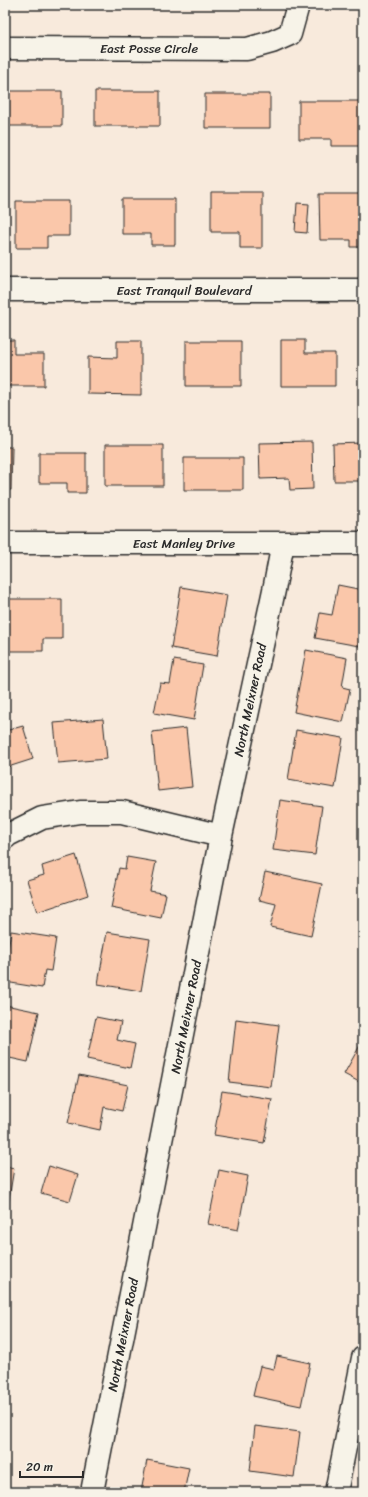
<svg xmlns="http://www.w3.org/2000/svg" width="368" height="1497" font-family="Sriracha,sans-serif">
<rect width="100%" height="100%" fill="#f8eadc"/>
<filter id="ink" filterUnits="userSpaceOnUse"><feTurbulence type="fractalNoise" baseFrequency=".025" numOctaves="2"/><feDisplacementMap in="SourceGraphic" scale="8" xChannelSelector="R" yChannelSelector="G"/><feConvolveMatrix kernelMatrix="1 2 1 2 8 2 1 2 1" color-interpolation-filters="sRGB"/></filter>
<g filter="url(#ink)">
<path fill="#fac7aa" stroke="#2b2b2b" d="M5,91H62V126H5Z
M95,91H160V126H95Z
M205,94H270V128H205Z
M299,101H362V146H331V139H299Z
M211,192H262V248H240V232H211Z
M319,194H363V247H351V240H320Z
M122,199H175V245H151V234H122Z
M16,201H69V236H47V248H16Z
M297,203L309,204L307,233L295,232Z
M5,340H14V354H44V386H5Z
M281,340H305V353H335V386H281Z
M117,341H141V395L88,394V357L117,358Z
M186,341H241V386H186Z
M312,442L313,489L290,490L289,478L260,479L259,443Z
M363,443V490H361V481H334L333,444Z
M105,445H163V486H105Z
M5,447H12L11,490H5Z
M39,453H86V493H67V483H39Z
M184,458H243V490H184Z
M338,585L363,590V625L359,646L315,638L320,613L332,615Z
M181,587L227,595L217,656L171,648Z
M5,599H62V639H43V651H5Z
M306,650L347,658L342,687L350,689L343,722L294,712Z
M174,660L203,665L194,720L154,713L160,683L170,684Z
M103,719L107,759L58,763L54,723Z
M23,726L33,759L5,768V731Z
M186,728L192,787L158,791L152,732Z
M296,730L343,738L335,788L288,780Z
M280,800L322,806L315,855L273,850Z
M76,855L88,895L37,912L27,880L44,875L42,866Z
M127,857L156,862L150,891L166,894L161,918L111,908L119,868L125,869Z
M265,872L322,884L311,936L270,927L276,904L259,900Z
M11,931L56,938L51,971L45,970L42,988L5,982V967Z
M107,932L150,939L141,991L98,984Z
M5,1005L39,1012L28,1062L5,1057Z
M96,1017L121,1022L117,1040L135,1044L130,1068L87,1059Z
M236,1019L279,1025L271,1087L229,1082Z
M363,1040V1084L344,1074Z
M79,1075L128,1085L122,1111L104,1107L100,1130L68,1123Z
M222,1091L272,1099L264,1143L214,1135Z
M5,1096L8,1097L5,1118Z
M5,1166L14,1168L5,1223Z
M49,1166L78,1175L70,1201L41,1193Z
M219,1170L248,1176L238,1230L208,1224Z
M277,1356L310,1363L301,1406L253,1396L260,1366L274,1369Z
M255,1426L300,1432L294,1477L250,1471Z
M147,1460L189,1468L184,1492H141Z"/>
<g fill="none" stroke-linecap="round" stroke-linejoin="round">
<g stroke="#2b2b2b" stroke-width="25">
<path id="minor" d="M5,48L247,49L272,42L290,34L298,5
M5,290H363
M5,543H363
M5,838L8,835L42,818L80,812H122L221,836
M92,1492L221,836L274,590L283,543
M336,1492L363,1358"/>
</g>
<use href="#minor" stroke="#f7f3e8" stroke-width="22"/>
</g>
</g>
<g text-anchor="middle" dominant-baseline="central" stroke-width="3" stroke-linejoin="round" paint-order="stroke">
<g font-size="13" fill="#2b2b2b" stroke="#f7f3e8">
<text x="149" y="48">East Posse Circle</text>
<text x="184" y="290">East Tranquil Boulevard</text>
<text x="184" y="543">East Manley Drive</text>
<text transform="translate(250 700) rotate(-78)">North Meixner Road</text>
<text transform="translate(186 1017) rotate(-79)">North Meixner Road</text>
<text transform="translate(123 1335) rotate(-79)">North Meixner Road</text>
</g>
</g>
<rect width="368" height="1497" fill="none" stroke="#f7f3e8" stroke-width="20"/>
<rect x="10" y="10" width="348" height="1477" fill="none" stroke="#2b2b2b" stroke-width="1.5" filter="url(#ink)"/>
<path d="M20 1471v6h63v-6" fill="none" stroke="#2b2b2b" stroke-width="2"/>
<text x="26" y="1471" font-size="12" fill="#2b2b2b" stroke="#f7f3e8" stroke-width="3" paint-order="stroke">20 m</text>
</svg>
